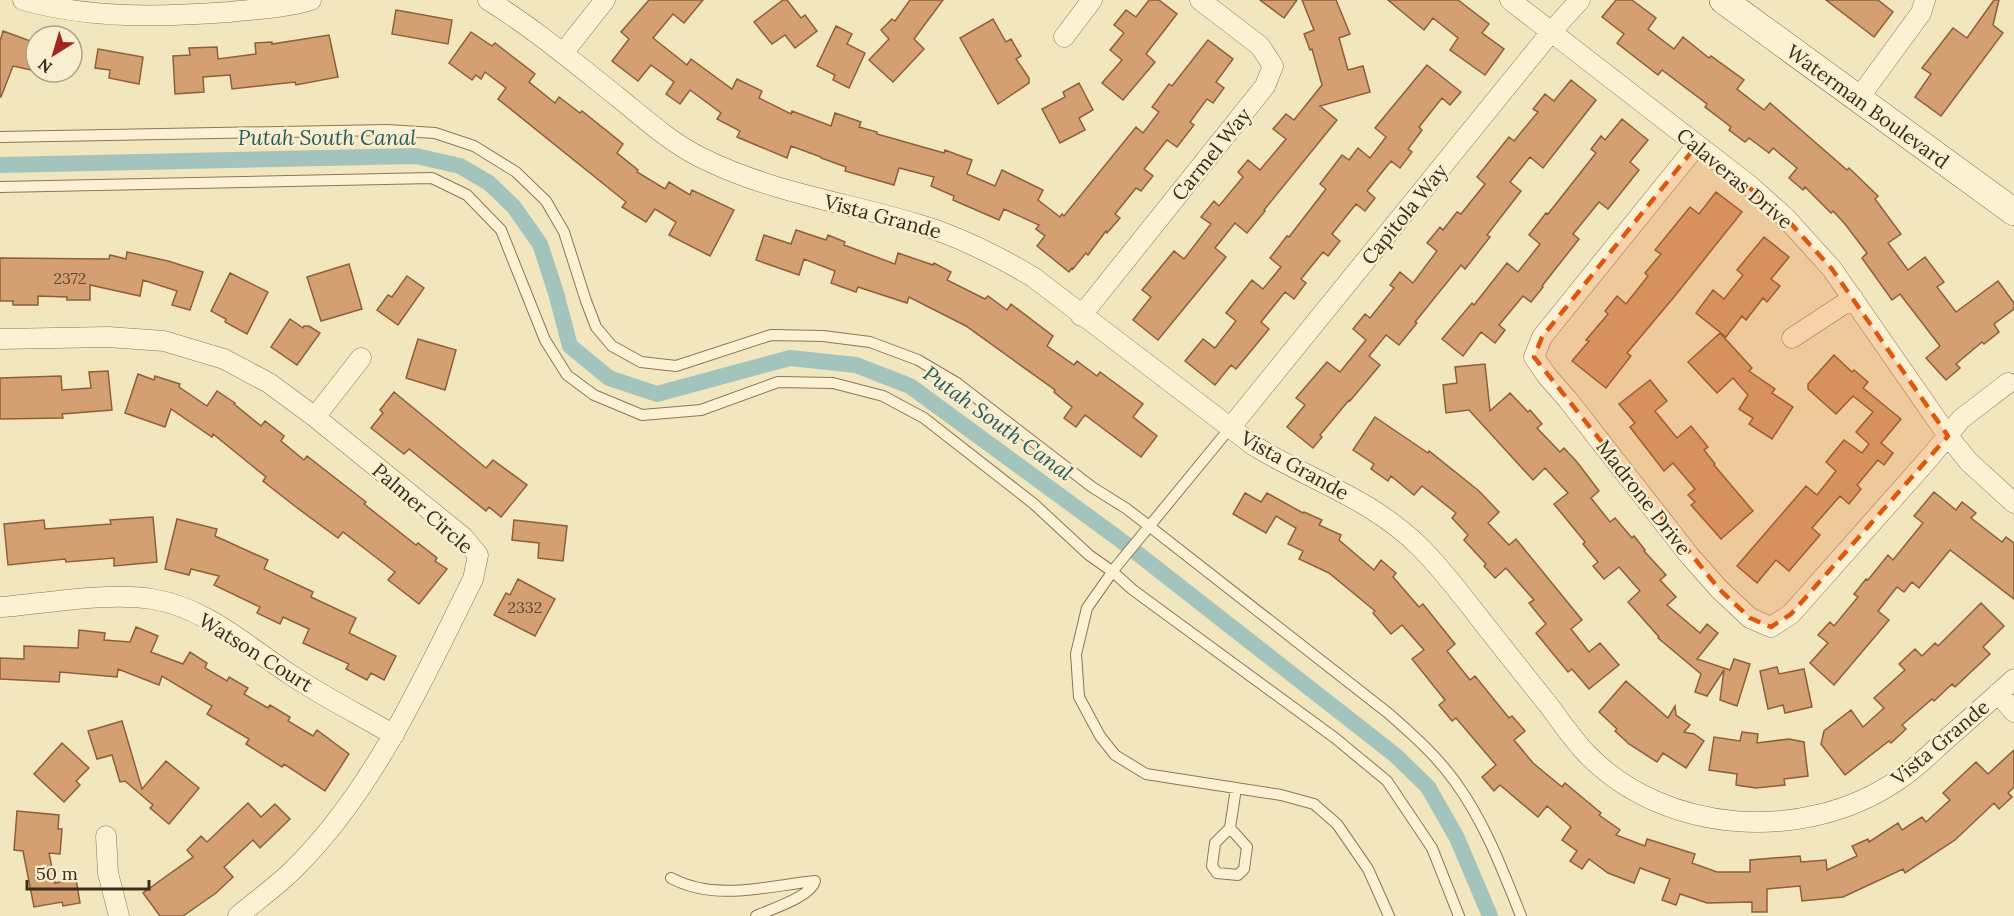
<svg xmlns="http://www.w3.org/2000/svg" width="2014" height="916" font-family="Lora,serif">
<rect width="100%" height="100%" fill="#f2e6bf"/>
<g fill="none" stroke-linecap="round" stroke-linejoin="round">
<path stroke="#a3c4bc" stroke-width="16" d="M0,165L416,156L460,166L489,183L514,207L540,244L556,293L570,346L609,378L657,394L790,358L856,365L910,386L1119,539L1395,755L1428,787L1457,838L1490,916"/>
</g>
<path fill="#d4a071" stroke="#8f5f39" stroke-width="1.5" d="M649,0H703L684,23L673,14L653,38L687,65L691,59L732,89L737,79L762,91L759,98L791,114L792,111L831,126L835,113L861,122L859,127L877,132V134L944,153L945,150L958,155L972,160L967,174L995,186L1002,170L1043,190L1038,200L1060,217L1062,214L1064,216L1136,127L1143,133L1159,112L1152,107L1169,84L1172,86L1208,40L1233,59L1216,82L1224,88L1213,103L1207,99L1190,122L1194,125L1177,147L1167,140L1144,169L1153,176L1141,191L1136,188L1115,214L1120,218L1107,233L1106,231L1088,255L1086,253L1073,269L1072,268L1069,272L1037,246L1045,236L1036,229L1039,225L1004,209L999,220L953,200L954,196L931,186L934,177L899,168L894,185L845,171L846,167L821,158V157L791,146L787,158L737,137L740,131L717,119L721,113L690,90L680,104L666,94L674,82L651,65L638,81L612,61L629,39L621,32Z
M783,0H787L801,18L805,15L817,31L795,48L785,35L772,44L754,22Z
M910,0H943L914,39L924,49L893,82L869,60L889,39L881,30L892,19L895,21Z
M1149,0H1159L1177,14L1146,54L1155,62L1123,100L1102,83L1122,60L1110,50L1124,33L1114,25L1126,10L1136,17Z
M1260,0H1297L1284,18Z
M1302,0H1336L1350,34L1339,38L1348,70L1363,66L1370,92L1320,106L1337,120L1264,210L1265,211L1247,233L1235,223L1215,248L1226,257L1158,340L1133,320L1151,297L1142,290L1174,251L1184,259L1211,224L1201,217L1214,201L1219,206L1243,177L1238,172L1248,160L1260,170L1286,139L1273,129L1286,114L1294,120L1322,85L1312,49L1310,50L1304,34L1314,30Z
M1388,0H1458L1489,24L1482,33L1504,49L1485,75L1450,50L1458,38L1433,18L1424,30Z
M1616,0H1632L1656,18L1648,29L1674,49L1683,37L1709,58L1711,56L1744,80L1737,89L1764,110L1770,103L1847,170L1849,168L1878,196L1875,199L1901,234L1888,243L1908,270L1925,257L1944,282L1937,287L1956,312L1998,281L2014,303V309L1994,324L1999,332L1984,344L1982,342L1956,364L1960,368L1946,380L1926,358L1940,346L1900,294L1892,300L1862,258L1867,253L1845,224L1833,211L1831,213L1805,187L1803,190L1789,178L1797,168L1773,148L1769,153L1749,138L1745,142L1729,130L1731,127L1705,107L1707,104L1662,70L1658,75L1617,43L1624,34L1602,17Z
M1826,0H1878L1893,12L1874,37Z
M1994,0H1999L1993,25L2003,33L1941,116L1915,97L1931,74L1922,68L1953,28L1967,38Z
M396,10L452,20L448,44L392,34Z
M993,19L1006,42L1011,39L1021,56L1016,59L1029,78V83L998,104L960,38Z
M836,26L852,34L847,44L865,53L849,88L833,80L835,75L817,66Z
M3,31L36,43V71L13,66L1,97L0,96V41Z
M471,32L492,46L495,43L535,74L529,82L555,103L559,97L580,113L582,111L623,144L617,153L638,170L637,172L665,189L669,182L690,195L692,190L734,210L710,256L669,235L676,222L655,209L646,222L622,207L626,202L498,99L506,88L485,72L481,79L476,75L472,80L449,63Z
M329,35L338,77L296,85L295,82L232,89L230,75L203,77L204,92L175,94L173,56L190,55L189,48L217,47L218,59L256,54L255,43L272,42V44Z
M98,49L143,57L139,84L109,78L110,70L95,68Z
M1427,65L1461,92L1450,105L1442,98L1419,127L1422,130L1408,149L1412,152L1400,168L1391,161L1367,191L1375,198L1365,211L1356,204L1332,234L1340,241L1328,256L1323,252L1301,279L1306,283L1294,299L1285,292L1261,322L1269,329L1236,369L1231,365L1215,385L1185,361L1203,339L1215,348L1236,321L1226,313L1252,280L1263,289L1281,267L1270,258L1287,236L1289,237L1326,189L1320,184L1342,155L1349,160L1358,148L1370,158L1386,137L1375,128Z
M1571,80L1596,100L1543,168L1530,157L1510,182L1521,191L1487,235L1490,237L1465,269L1461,265L1415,322L1417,323L1399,345L1386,335L1369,356L1380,365L1350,401L1349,400L1320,435L1322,437L1313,448L1287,427L1305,405L1296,398L1327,362L1340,372L1366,340L1353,329L1365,314L1370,318L1394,288L1390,285L1400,272L1413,283L1437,251L1427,243L1440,227L1443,230L1457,212L1461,214L1485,184L1477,177L1509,137L1514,141L1538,112L1533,109L1545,94L1554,101Z
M1079,83L1093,110L1079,118L1085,130L1060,143L1042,109L1065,97L1063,92Z
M1622,119L1648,140L1630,162L1639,170L1608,209L1599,202L1573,234L1579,239L1542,286L1543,287L1531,302L1523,296L1499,325L1505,330L1495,343L1481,332L1463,356L1442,339L1472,303L1474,305L1507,263L1518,272L1540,244L1529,235L1546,213L1548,214L1596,153L1591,149L1601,136L1605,140Z
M1716,192L1742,212L1674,297L1627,353L1631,356L1606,388L1572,361L1589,341L1586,340L1608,314L1605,311L1617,296L1626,304L1648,276L1645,273L1661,254L1655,250L1690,207L1699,214Z
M796,230L826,240L828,235L845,242L844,245L895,264L898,253L933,265L934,263L951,272L947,280L985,299L988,296L1007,310L1011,304L1053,336L1047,346L1074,365L1077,361L1097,376L1100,372L1143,404L1133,417L1157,436L1141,457L1085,415L1076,427L1064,418L1072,407L1054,392L1055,390L966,326L909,297L907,303L858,287L856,292L831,283L835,271L804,259L799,275L756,260L764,235L791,244Z
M1764,237L1789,257L1771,279L1780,286L1767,302L1763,298L1746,320L1742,316L1726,337L1696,313L1713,290L1724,299L1743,275L1737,270Z
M127,252L168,261L203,272L190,310L172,305L177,291L143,280L140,296L90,285V300H67V297L38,296V305H13V301H0V258L109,259L110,255L126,259Z
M349,264L362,309L321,321L307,277Z
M230,273L268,292L247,334L225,322L226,319L211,311Z
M407,276L424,288L398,325L377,310L388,295L392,297Z
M290,319L303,328L304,326H309L320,333L297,365L271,347Z
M1720,333L1752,368L1749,371L1775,389L1772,393L1793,407L1772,439L1749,424L1753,418L1739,409L1748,395L1733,378L1717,393L1688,362Z
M418,339L456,350L445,390L406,378Z
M1834,355L1852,372L1854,370L1868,382L1863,388L1901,419L1881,443L1893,453L1884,465L1878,460L1857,485L1861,489L1849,504L1840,496L1812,528L1820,535L1789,571L1776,560L1757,583L1737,566L1806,486L1817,495L1836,471L1826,462L1844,440L1862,453L1869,444L1856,432L1873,412L1853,396L1836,414L1808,389V384Z
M1485,364L1490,411L1510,393L1528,412L1530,410L1542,424L1537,428L1560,452L1564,448L1577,462L1599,491L1591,498L1610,522L1615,518L1632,538L1634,536L1645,550L1644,551L1666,575L1660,580L1676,597L1667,605L1700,633L1707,624L1718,633L1697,659L1730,670L1734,659L1750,664L1737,706L1720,700L1724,670L1707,696L1695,692L1701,674L1658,638L1659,637L1628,602L1640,591L1619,567L1604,579L1593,566L1598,562L1583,544L1585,542L1554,504L1568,493L1545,468L1533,480L1469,410L1446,413L1443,385L1457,383L1455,367Z
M108,371L112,410L62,414L63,418L0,419V378L61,376L62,390L91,388L89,372Z
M138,374L154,380L155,376L180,384L179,387L207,406L217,391L235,403L234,404L261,426L265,421L284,436L281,441L304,460L307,456L366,502L364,504L416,545L418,543L437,558L435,561L447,569L419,604L388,580L395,572L343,532L338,538L296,507L263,481L266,477L213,434L212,437L171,409L165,427L125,413Z
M1650,380L1667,401L1655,411L1677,438L1691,426L1708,447L1704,450L1715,464L1714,465L1753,511L1721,539L1691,505L1695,502L1688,495L1695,489L1673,463L1664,471L1630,427L1635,423L1619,404Z
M394,392L486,468L493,460L527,485L501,517L489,507L486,511L409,449L404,454L371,428L383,413L380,410Z
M1375,417L1428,453L1429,451L1479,491L1499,512L1488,523L1509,545L1516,539L1582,620L1571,629L1589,652L1600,643L1619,665L1589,689L1572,669L1568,672L1536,633L1546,624L1529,603L1534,600L1506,568L1495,578L1484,566L1486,564L1464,540L1468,535L1452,518L1456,513L1422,486L1414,495L1391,476L1388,481L1371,469L1374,464L1353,450Z
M1934,492L1956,510L1962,502L1976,513L1971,518L2002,542L2006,537L2014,543V599L1950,550L1919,588L1912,582L1904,592L1897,587L1878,611L1889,620L1834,685L1810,663L1828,643L1818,635L1830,622L1834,626L1858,597L1854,594L1866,579L1868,580L1888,555L1893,560L1923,523L1914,516Z
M1245,493L1261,502L1267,493L1303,513L1304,512L1322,520L1319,525L1341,535L1339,540L1374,570L1381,560L1396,573L1393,577L1419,607L1423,604L1455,644L1447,651L1470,680L1475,676L1509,718L1512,716L1525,731L1514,740L1533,763L1562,787L1565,783L1601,813L1599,815L1620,830L1616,835L1645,846L1647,839L1695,854L1692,863L1717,872H1750V860L1800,856L1801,862L1826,860L1827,870L1857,856L1852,846L1868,839L1869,842L1898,823L1902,830L1922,817L1926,822L1950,800L1943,793L1976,762L1988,774L2014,750V787L2008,793L2012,797L1999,809L1994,803L1955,840L1905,873L1903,869L1843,897L1802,901L1800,886L1767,889V912H1752V902L1707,903L1680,894L1676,905L1662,900L1670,879L1640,868L1634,883L1608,873L1589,859L1582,869L1570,861L1577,851L1562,840L1571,827L1547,806L1538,817L1500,785L1494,791L1482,777L1496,765L1456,718L1452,721L1439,705L1445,700L1412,659L1424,650L1402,625L1391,634L1373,613L1375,611L1329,573L1299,559L1303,551L1288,544L1296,528L1276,516L1266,533L1233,514Z
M153,517L157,562L114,566V558L66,562L65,559L8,565L4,524L44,520L45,529L111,524L110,520Z
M177,519L217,529L215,536L268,560L264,569L313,592L311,597L356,618L349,633L396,656L384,680L371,673L367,680L346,669L349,664L303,643L309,629L283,617L280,624L257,613L260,607L214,585L219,576L191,569L189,575L165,569Z
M514,520L567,526L563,561L538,558L539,543L512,540Z
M518,579L555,599L535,636L494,615L506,593L510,595Z
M1981,603L2004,626L1983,647L1990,654L1955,687L1952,684L1934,701L1932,699L1902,725L1906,729L1891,743L1889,741L1845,775L1821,744L1824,731L1851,710L1863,727L1884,708L1874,698L1905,670L1899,664L1915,649L1922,656L1935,643L1938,646Z
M136,627L158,636L151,652L183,664L190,652L207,663L205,668L227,681L229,677L248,688L244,694L268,708L270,705L290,717L288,721L313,736L317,730L349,754L325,791L284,764L282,767L246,744L249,739L207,714L212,706L162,676L159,685L118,669L117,677L60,672L59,682L0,679V658L24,659V646L78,648L79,630L105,633L104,640L130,642Z
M1777,667L1779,674L1804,669L1812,707L1785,713L1783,705L1768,709L1760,671Z
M1626,681L1668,718L1675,706L1676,715L1690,725L1684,732L1694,734L1704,741L1686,768L1663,753L1657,762L1629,744L1615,731L1617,729L1599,712Z
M122,721L142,789L166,761L199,788L169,824L150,808L153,805L125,781L120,782L112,755L97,759L88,731Z
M1742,732L1758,734L1757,743L1789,739L1804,742L1808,776L1784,779L1785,785L1756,788L1736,785L1737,774L1709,770L1714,737L1740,741Z
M62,743L89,768L76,781L80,785L64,802L34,774Z
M248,803L261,817L275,804L290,819L260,848L253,840L224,867L233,877L216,893L183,916H160L143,893L193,857L187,850L201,836L207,842Z
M17,811L59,815L58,829H62L60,854L49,853L55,883L76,879L80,903L63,906L62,902L34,907L23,851L14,850Z"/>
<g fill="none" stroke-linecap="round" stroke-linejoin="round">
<g stroke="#8d7656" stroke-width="12">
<path id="service" d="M0,137L387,130L435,133L474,146L516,172L546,201L564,232L586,301L596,327L612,346L641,362L676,366L771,335L823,336L870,342L918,360L957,383L1092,487L1127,509L1149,526L1388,713C1413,735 1437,756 1456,783C1485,823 1503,871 1521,916
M0,187L432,178L467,195L501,230L545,340L567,375L594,395L642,415L701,410L778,382L833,383L883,396L924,418L1034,504L1089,555L1113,572L1133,590L1335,738L1387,781L1432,848L1459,916
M1230,428L1115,568L1087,608L1076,654L1079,697L1100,736L1115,755L1146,774L1281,795L1314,804L1337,824L1368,869L1389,916
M1230,828L1247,847L1244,869L1238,875L1217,873L1212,866L1215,843L1230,828L1236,788
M671,878C716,902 767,886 815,881C811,897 771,909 756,916"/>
</g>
<g stroke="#8d7656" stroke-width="21">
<path id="minor" d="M23,0C91,19 160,17 229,12C256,9 285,8 311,0
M488,0C535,29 576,64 619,98C645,119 670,142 700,157C769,192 844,202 917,224C959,236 996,255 1033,277L1253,445C1311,481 1369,497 1420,547C1441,568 1460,593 1478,616C1502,647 1526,677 1550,707C1561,722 1572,738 1585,752C1663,835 1805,844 1898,780C1914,770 1928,756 1942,743C1966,722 1990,701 2014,679
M1510,0L1749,185L1785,217L1832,269L1948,436L1969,462L2014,503
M1064,37L1092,0
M563,53L605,0
M1858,99L1921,13L1925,0
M1697,145L1542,337L1534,357L1547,376L1568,400L1689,555L1719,589L1750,618L1771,627L1791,614L1931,456L1961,419L2008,383
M1081,316L1265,86L1273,66L1260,46L1200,0
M1792,338L1853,298
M0,339L108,337L164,341L224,359L269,383L315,417L463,537L478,555L473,579C423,679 375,789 294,869C277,886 257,900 238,916
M315,417L361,358
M1230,428L1551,32L1580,0
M2,607C47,603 108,592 152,599C205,607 248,647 291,675C324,697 360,715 394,735
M1998,693L2014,712
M106,836L108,873L119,916"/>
</g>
<g stroke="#6f5739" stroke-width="28">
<path id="secondary" d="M1723,0L2014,212"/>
</g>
<use href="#service" stroke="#fcf2d3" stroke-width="10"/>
<use href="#minor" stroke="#fcf2d3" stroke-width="20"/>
<use href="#secondary" stroke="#fcf2d3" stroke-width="27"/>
</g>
<path fill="#df570d" fill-opacity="0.2" stroke="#df570d" stroke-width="4.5" stroke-dasharray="12 8" stroke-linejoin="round" d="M1697,145L1785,217L1832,269L1948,436L1791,614L1771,627L1750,618L1719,589L1534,357L1542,337Z"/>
<g text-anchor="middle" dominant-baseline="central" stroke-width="5" stroke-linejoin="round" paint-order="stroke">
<g font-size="16" fill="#614931">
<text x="70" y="278">2372</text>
<text x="525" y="607">2332</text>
</g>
<g font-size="20" fill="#3b2c1c" stroke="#f9efd0">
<text transform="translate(1868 106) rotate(36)">Waterman Boulevard</text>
<text transform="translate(1211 154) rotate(-51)">Carmel Way</text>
<text transform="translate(1735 178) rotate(40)">Calaveras Drive</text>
<text transform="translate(1404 214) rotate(-51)">Capitola Way</text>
<text transform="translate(883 216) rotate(15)">Vista Grande</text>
<text transform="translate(1295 465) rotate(29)">Vista Grande</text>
<text transform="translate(1644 497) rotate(52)">Madrone Drive</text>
<text transform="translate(423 508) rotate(41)">Palmer Circle</text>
<text transform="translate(256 652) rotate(32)">Watson Court</text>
<text transform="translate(1940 742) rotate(-40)">Vista Grande</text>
</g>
<g font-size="21" font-style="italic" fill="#295c5c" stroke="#f9efd0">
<text x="327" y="137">Putah South Canal</text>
<text transform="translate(998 423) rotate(36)">Putah South Canal</text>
</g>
</g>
<g transform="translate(54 54) rotate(217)"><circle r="28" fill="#f9efd0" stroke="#ada188" stroke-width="1.5"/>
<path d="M0-4.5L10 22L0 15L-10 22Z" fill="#a2261f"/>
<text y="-9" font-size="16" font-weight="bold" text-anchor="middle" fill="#3b2c1c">N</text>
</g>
<path d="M27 880v9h122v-9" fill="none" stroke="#3b2c1c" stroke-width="3"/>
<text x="36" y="880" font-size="18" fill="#3b2c1c" stroke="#f9efd0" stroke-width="4.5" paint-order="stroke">50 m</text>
</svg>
